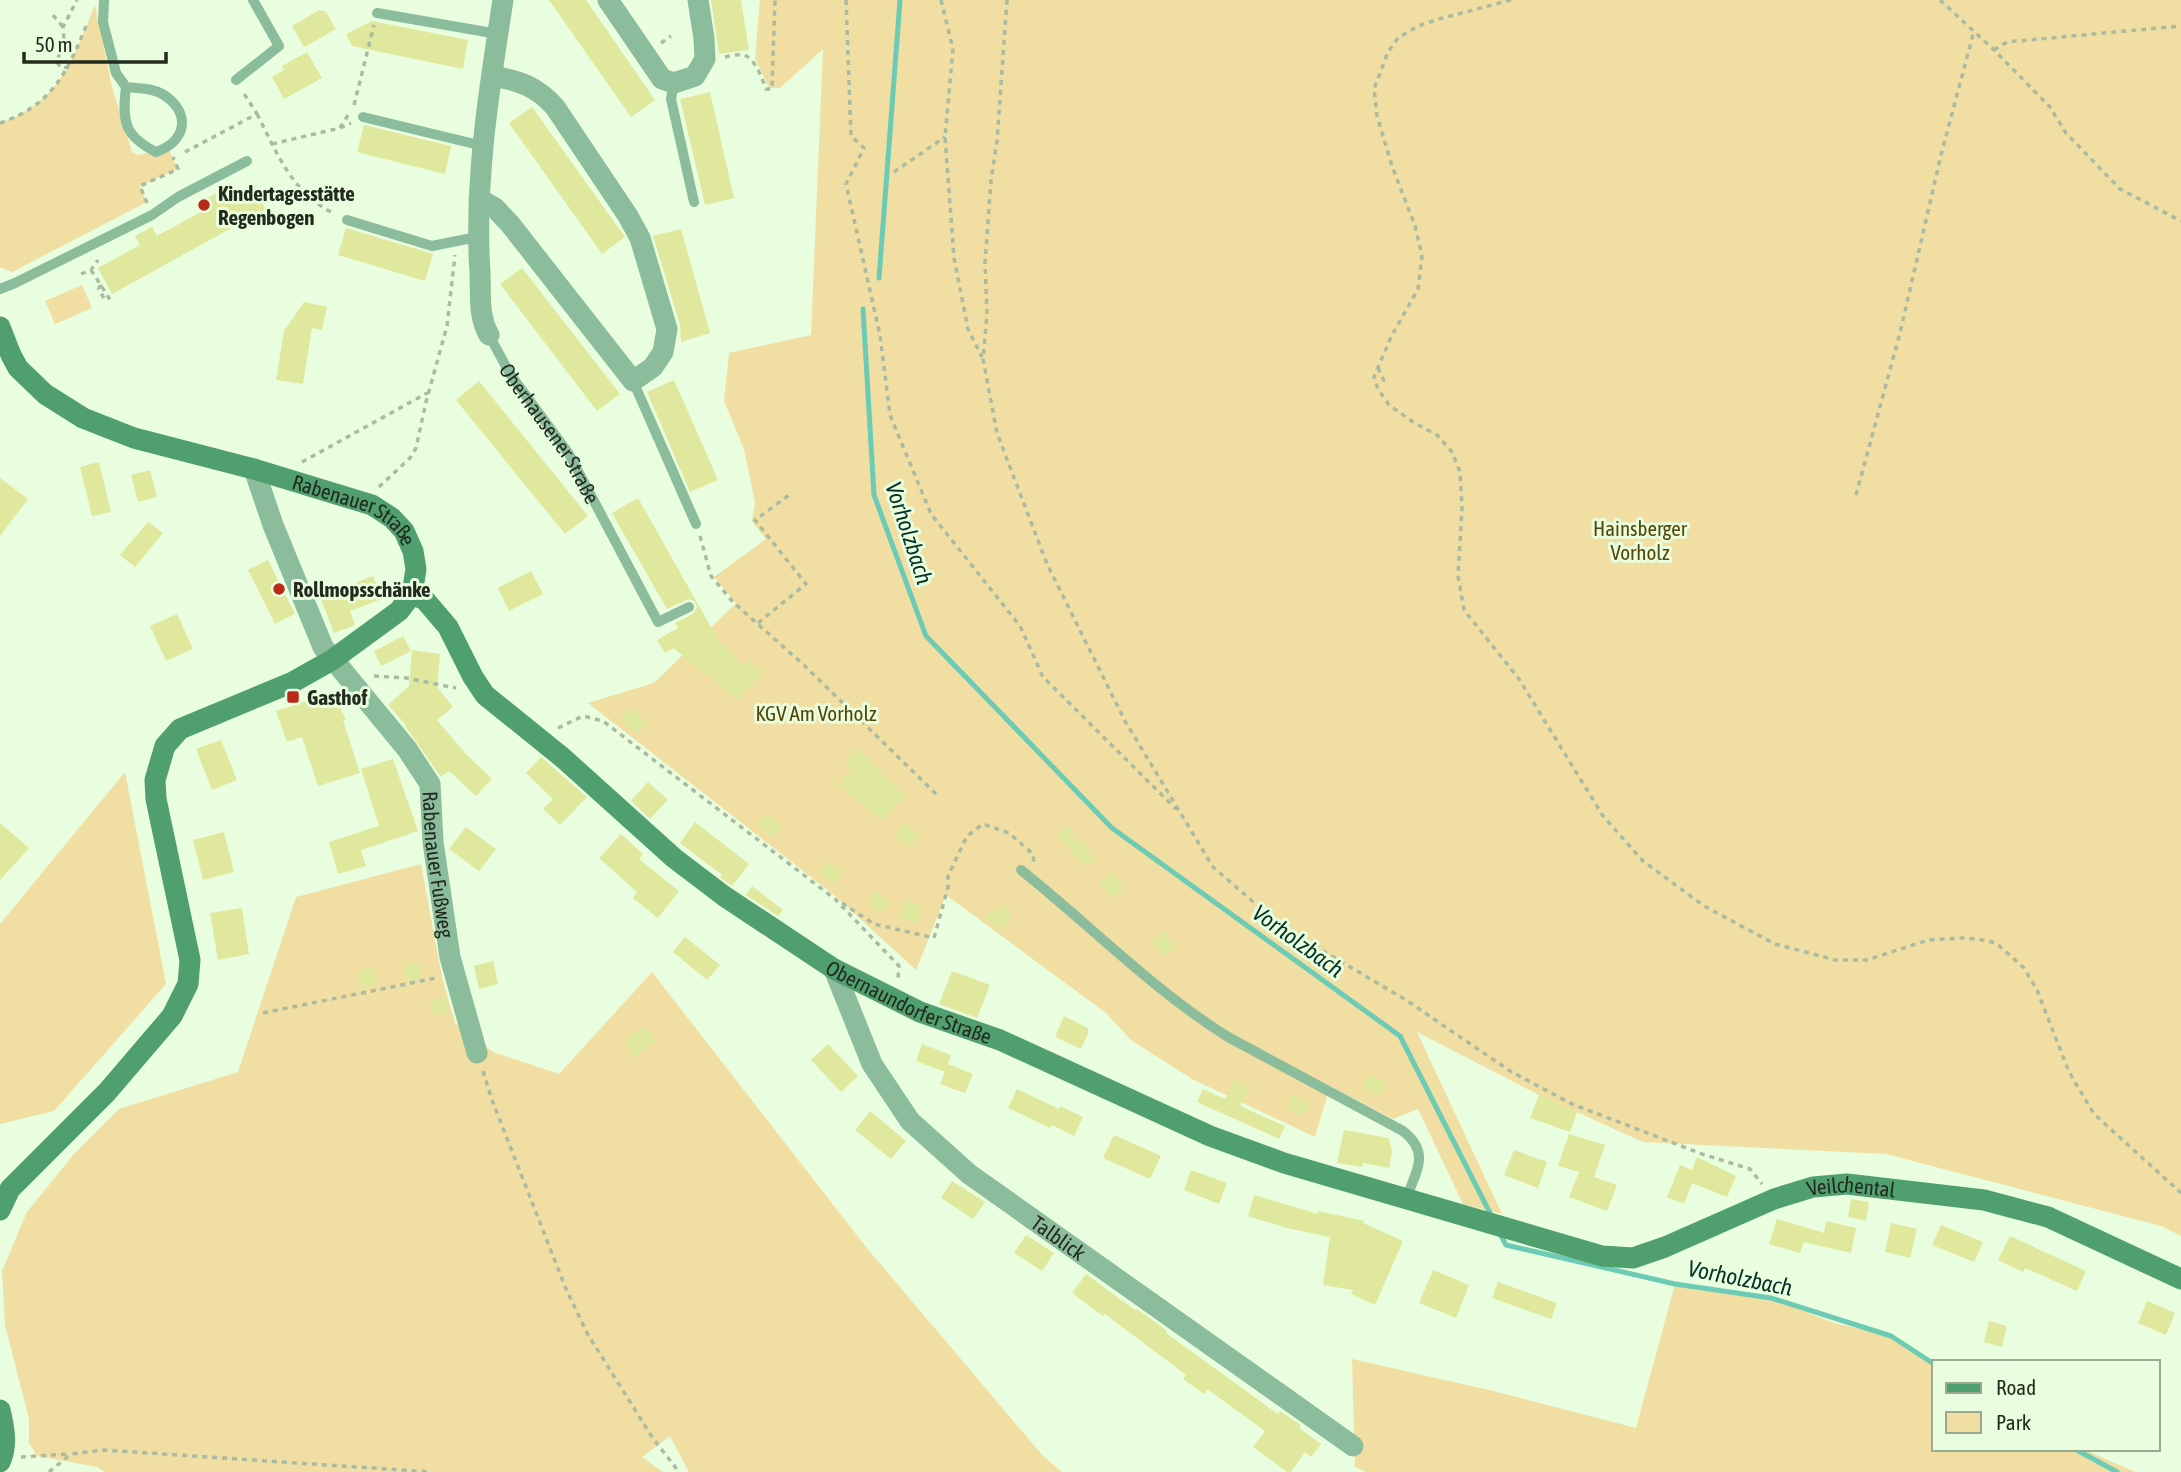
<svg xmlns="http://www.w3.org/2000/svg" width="2181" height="1472" font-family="'Asap Condensed',sans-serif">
<rect width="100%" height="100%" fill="#e9fede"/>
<path fill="#f0dea3" d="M760,0H2181V1236L2161,1226L1886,1154L1643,1142L1539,1095L1417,1032L1502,1214L1463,1204L1418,1109L1393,1119L1330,1086L1315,1137L1192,1079L1131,1040L1106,1013L946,895L916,970L834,895L588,703L654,683L736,603L714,577L766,539L752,521L755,502L744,449L724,401L729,353L811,335L823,49L780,88H769L755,58Z
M95,5L112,87L132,152L138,155L168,148L178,169L140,186L147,202L12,272L0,267V123C61,102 73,58 95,5Z
M82,285L92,308L55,324L45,301Z
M125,772L166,984L54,1111L0,1124V924Z
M421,864L442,977L455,1023L493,1052L559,1074L652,972L866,1247L1043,1456L1062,1472H689L670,1436L642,1457L663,1472H105L97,1467L37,1456L29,1443V1419L5,1325L2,1271L27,1212L74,1154L119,1109L238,1072L296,897Z
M1675,1284L1771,1298L1834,1323L1891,1336L1934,1364V1449H2083L2135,1472H1366L1355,1467L1352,1359L1489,1390L1636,1428Z"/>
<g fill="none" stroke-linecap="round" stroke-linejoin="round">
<path stroke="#6ccbb4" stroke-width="5" d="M879,278L900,0
M863,309L874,495L926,636L1112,828L1400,1036L1492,1217
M1499,1232L1506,1245L1675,1284L1771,1298L1891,1336L1934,1364
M2075,1449L2117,1472"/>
</g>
<path fill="#dfe89c" d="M549,0H586L655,100L631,117Z
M711,0H741L749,50L719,54Z
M319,10L326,12L336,29L304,47L292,26Z
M372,21L468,40L463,69L352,46L346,34Z
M307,52L322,78L284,99L272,77L284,70L282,66Z
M710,92L734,198L705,205L680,99Z
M532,107L625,237L602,254L509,123Z
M364,125L451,146L445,174L357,152Z
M251,184L266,209L112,294L98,268L140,245L135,236L152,227L157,236L206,209L202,201L221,190L225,198Z
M346,228L433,254L425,281L338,255Z
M681,229L710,333L681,342L680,325L653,236Z
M522,268L620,394L597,411L500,284Z
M304,302L327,307L322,330L312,328L303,384L276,380L284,331Z
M674,380L718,480L690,492L647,392Z
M479,381L588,516L565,534L456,400Z
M99,462L111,512L92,516L80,467Z
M150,470L157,497L138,502L131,475Z
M0,478L28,499L0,536Z
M638,498L716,636L743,666L749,660L762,673L737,700L707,673L705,675L674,648L665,653L657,640L678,628L675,623L693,614L697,607L694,601L689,599L667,609L612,513Z
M148,522L163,533L135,567L120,555Z
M268,560L295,614L275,624L248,570Z
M531,571L543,594L509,611L498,588Z
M373,576L382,599L350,611L355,625L334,633L320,597Z
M177,614L193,649L166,661L150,626Z
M403,636L411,651L381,666L374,651Z
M412,650L440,654L437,687L453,707L437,720L466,754L492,779L476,796L449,771L441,777L405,726L406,725L388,705L409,686Z
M335,697L346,720H343L360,773L318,786L302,737L287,742L276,711L313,699Z
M629,707L647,722L637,734L619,719Z
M221,740L237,780L212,790L196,749Z
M858,748L905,796L882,821L839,785L852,769L844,760Z
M541,757L587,797L560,825L543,809L553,799L526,773Z
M393,759L418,831L361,850L366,866L338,874L329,842L379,826L361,769Z
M648,782L668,800L650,819L631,801Z
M766,813L782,827L776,835H770L757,824Z
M695,822L749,864L732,886L720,877L722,875L680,843Z
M0,823L29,848L0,880Z
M904,823L920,836L911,847L895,834Z
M1067,826L1095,858L1085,867L1057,835Z
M466,827L496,849L479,871L449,849Z
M224,832L234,872L203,880L193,840Z
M621,834L643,854L639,859L679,891L658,918L633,898L637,892L599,858Z
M828,861L842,873L832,884L818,873Z
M1111,873L1124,888L1112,898L1099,883Z
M752,886L783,910L778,916L746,895Z
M877,891L890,902L881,914L867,903Z
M906,900L923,907L915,924L898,916Z
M1004,904L1014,919L996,930L986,916Z
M242,908L249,954L218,960L210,913Z
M1164,931L1176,947L1163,956L1151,941Z
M685,937L720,965L707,980L673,952Z
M493,961L498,984L479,989L474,966Z
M419,962L422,978L406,981L403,965Z
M373,968L377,985L362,989L358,971Z
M952,971L990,985L977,1018L939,1004Z
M445,997L448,1012L433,1016L430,1000Z
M1064,1016L1088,1028V1034L1081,1049L1055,1037Z
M644,1026L656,1041L636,1057L624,1042Z
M828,1044L858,1076L841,1092L811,1060Z
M922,1044L951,1055L948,1064L973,1074L965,1093L940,1084L945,1072L916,1061Z
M1370,1074L1386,1084L1377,1097L1362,1087Z
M1235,1079L1250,1087L1240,1106L1285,1126L1279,1139L1197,1102L1203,1089L1225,1099Z
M1017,1089L1059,1109L1060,1106L1083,1117L1074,1136L1052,1125L1050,1128L1008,1108Z
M1293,1095L1310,1103L1303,1116L1286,1108Z
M1539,1095L1577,1112L1570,1132L1530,1118Z
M870,1111L906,1141L891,1159L855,1130Z
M1344,1130L1389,1138L1392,1152L1389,1168L1363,1163L1362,1167L1337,1163Z
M1569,1134L1605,1145L1594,1177L1617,1185L1607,1211L1569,1197L1579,1172L1558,1166Z
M1114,1135L1161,1156L1150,1179L1103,1158Z
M1514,1150L1547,1162L1538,1188L1504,1175Z
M1697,1157L1736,1176L1727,1197L1692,1183L1684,1204L1667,1197L1680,1165L1692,1170Z
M1191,1170L1227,1183L1219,1204L1184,1190Z
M952,1181L985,1202L973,1219L941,1198Z
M1254,1195L1318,1214V1211L1364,1221L1363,1223L1403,1241L1375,1305L1351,1294L1353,1290L1323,1285L1330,1237L1287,1228L1248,1216Z
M1851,1199L1869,1202L1866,1221L1848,1217Z
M1777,1219L1824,1233L1826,1221L1856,1228L1851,1253L1804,1242L1800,1253L1769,1244Z
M1891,1223L1917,1229L1910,1258L1885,1252Z
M1941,1225L1983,1242L1974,1262L1932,1245Z
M1026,1235L1054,1253L1042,1271L1014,1253Z
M2010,1236L2086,1271L2077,1291L2025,1268L2023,1272L1998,1260Z
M1433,1270L1469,1285L1456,1318L1419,1303Z
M1086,1274L1135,1310L1136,1309L1146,1315L1167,1331L1166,1333L1235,1383L1278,1414L1280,1411L1301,1425L1299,1428L1321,1444L1311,1457L1305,1452L1291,1472H1287L1253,1447L1265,1431L1207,1389L1204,1394L1183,1379L1186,1375L1173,1365L1105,1314L1103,1316L1072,1293Z
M1498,1282L1557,1303L1551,1319L1492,1298Z
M2147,1301L2175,1313L2166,1335L2138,1323Z
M1989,1321L2007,1326L2002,1347L1984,1342Z"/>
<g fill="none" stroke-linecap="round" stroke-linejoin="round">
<path stroke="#abbba1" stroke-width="3.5" stroke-dasharray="5 5" stroke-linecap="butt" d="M846,0L851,136L864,148L846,184L880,335L890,415L931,514L1020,626L1043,677L1176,809
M941,0L953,49L945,137L954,258L968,329L982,357
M1007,0L997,141L991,180L985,263L987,314L983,359L997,433L1047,564L1125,721L1213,867L1281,926L1406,1000L1510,1071L1572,1104L1702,1154L1750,1169L1762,1184
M1511,0L1439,19L1418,26L1398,38L1388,52L1374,89L1377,116L1392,166L1415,226L1422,256L1418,289L1391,337L1374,377L1378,389L1389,405L1413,422L1437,435L1452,452L1460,472L1462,507L1458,576L1464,610L1519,679L1603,816L1643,861L1704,906L1775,944L1835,960H1867L1928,940L1961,938L1978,939L1996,943L2024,968L2037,990L2069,1072L2094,1114L2181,1193
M1940,0L1994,50L2050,107L2066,133L2120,189L2181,221
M53,15L63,27
M661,43L671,36
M1994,50L2007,42L2181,26
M725,57C730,56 738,54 743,55C755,57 762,79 766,89H772L775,0
M69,67L61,68L57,62L64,39L63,27L77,0
M354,105L374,25
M257,114C278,155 292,193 335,214
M0,123C53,105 67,72 87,24
M340,128L348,115
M272,144L340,128L351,123
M185,152L257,114L243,92
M894,172L945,137
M147,203L140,186L178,169L173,157
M91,270L109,298L105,300L98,288
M81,274L91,270L98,260
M1378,368L1386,385
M302,462L429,392
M379,487L410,458L416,448L426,402L447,326L455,255
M1856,495L1900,333L1941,155L1974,31
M700,536L711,576L733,602L806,667L938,796
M758,623L806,584L755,520L789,495
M374,676L406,678L456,688
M558,728L583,716L603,721L835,899L899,966L898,979
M842,903L874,924L934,938L948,887V876L967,836L983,824L1009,833L1033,854L1034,863
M263,1013L436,978
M483,1071L492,1100L566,1289L587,1333L652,1437L679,1472
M21,1457L69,1454
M49,1472L71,1454L104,1450L431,1472"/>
<g stroke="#8bbc9b" stroke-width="10">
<path d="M104,0L103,22L116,73L126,87C122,121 124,136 156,152C187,141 191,113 164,95C153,88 138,88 126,87"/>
<path d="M377,13L498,34"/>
<path d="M236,80L279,46L253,0"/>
<path d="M674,83L671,99L694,202"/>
<path d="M363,117L483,146"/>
<path d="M347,220L432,246L477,237"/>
<path d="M0,289L15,283L152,215L178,197L247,161"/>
<path id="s1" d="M489,335L510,374L569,454L658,622L689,607"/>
<path d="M633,381L696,524"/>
<path d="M1021,870C1090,925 1153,990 1228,1037L1403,1131C1431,1153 1416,1171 1406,1199"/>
</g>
<g stroke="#8bbc9b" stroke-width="21">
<path d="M608,0L662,79L674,83L695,76L705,59L704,38L698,0"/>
<path d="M479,199L495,208L510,224L633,381L653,367L663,352L667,329L640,238L628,216L555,107C536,86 520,81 493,76"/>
<path d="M489,335C478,316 481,294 480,273C474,182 489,90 503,0"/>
<path id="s2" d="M254,469L273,525L323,647L407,749L430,784L433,842L450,957L477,1053"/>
<path id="s3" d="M834,969L872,1064L910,1121L969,1174L1353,1446"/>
</g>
<g stroke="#509f6f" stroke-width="21">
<path id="s4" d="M0,327L11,355L18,368L45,394L83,418L134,438L254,469L372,505L392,518L404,531L413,551L416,569L412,594L399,611L332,660L293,682L180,729L165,746L155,780L156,799L190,960L188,984L172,1016L107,1092L10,1189L0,1210"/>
<path id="s5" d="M412,594L425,600L448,627L473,677L485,695L563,758L674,858L724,896L834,969L920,1012L1000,1040L1210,1136L1284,1163L1602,1256L1633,1258L1665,1247L1774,1199L1813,1187L1847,1184L1984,1200L2048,1217L2181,1279"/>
<path d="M0,1410C4,1427 8,1446 0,1462"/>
</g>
<path stroke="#abbba1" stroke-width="3.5" stroke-dasharray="5 5" stroke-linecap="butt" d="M98,288L106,283"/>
</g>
<g fill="#b82b17" stroke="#e9fede" stroke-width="2.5">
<circle cx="204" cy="205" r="7"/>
<circle cx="279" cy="589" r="7"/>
<rect x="286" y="690" width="14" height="14" rx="3.5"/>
</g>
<g text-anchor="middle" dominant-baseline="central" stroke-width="6" stroke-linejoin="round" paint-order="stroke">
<g font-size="21" font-weight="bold" fill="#232a1e" stroke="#e9fede" text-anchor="start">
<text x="218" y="193">Kindertagesstätte<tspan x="218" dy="24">Regenbogen</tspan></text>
<text x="293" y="589">Rollmopsschänke</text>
<text x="307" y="697">Gasthof</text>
</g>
<g font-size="21" fill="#232a1e" stroke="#e9fede">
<text stroke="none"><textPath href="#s1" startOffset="116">Oberhausener Straße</textPath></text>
<text stroke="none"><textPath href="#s4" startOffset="416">Rabenauer Straße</textPath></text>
<text stroke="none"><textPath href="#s2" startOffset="446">Rabenauer Fußweg</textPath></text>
<text stroke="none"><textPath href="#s5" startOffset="654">Obernaundorfer Straße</textPath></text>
<text stroke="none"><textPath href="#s5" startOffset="1657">Veilchental</textPath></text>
<text stroke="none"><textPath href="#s3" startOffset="360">Talblick</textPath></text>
</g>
<g font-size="21" fill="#544508" stroke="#e9fede">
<text x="1640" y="528">Hainsberger<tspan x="1640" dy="24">Vorholz</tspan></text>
<text x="816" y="713">KGV Am Vorholz</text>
</g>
<g font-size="23" font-style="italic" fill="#05332a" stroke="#e9fede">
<text transform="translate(909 533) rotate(72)">Vorholzbach</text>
<text transform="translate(1298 941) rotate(36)">Vorholzbach</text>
<text transform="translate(1740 1278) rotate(11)">Vorholzbach</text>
</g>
</g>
<rect x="1932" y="1360" width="228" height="91" fill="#e9fede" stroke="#9aa991" stroke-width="2"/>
<rect x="1946" y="1383" width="35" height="10" fill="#509f6f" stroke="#9aa991" stroke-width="2"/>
<text x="1996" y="1395" font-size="21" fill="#232a1e">Road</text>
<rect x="1946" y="1412" width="35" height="21" fill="#f0dea3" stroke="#9aa991" stroke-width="2"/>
<text x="1996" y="1430" font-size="21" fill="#232a1e">Park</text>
<path d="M24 52v10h142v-10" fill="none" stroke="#232a1e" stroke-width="3.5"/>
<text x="35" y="52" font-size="21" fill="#232a1e" stroke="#e9fede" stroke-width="5" paint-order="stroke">50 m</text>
</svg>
